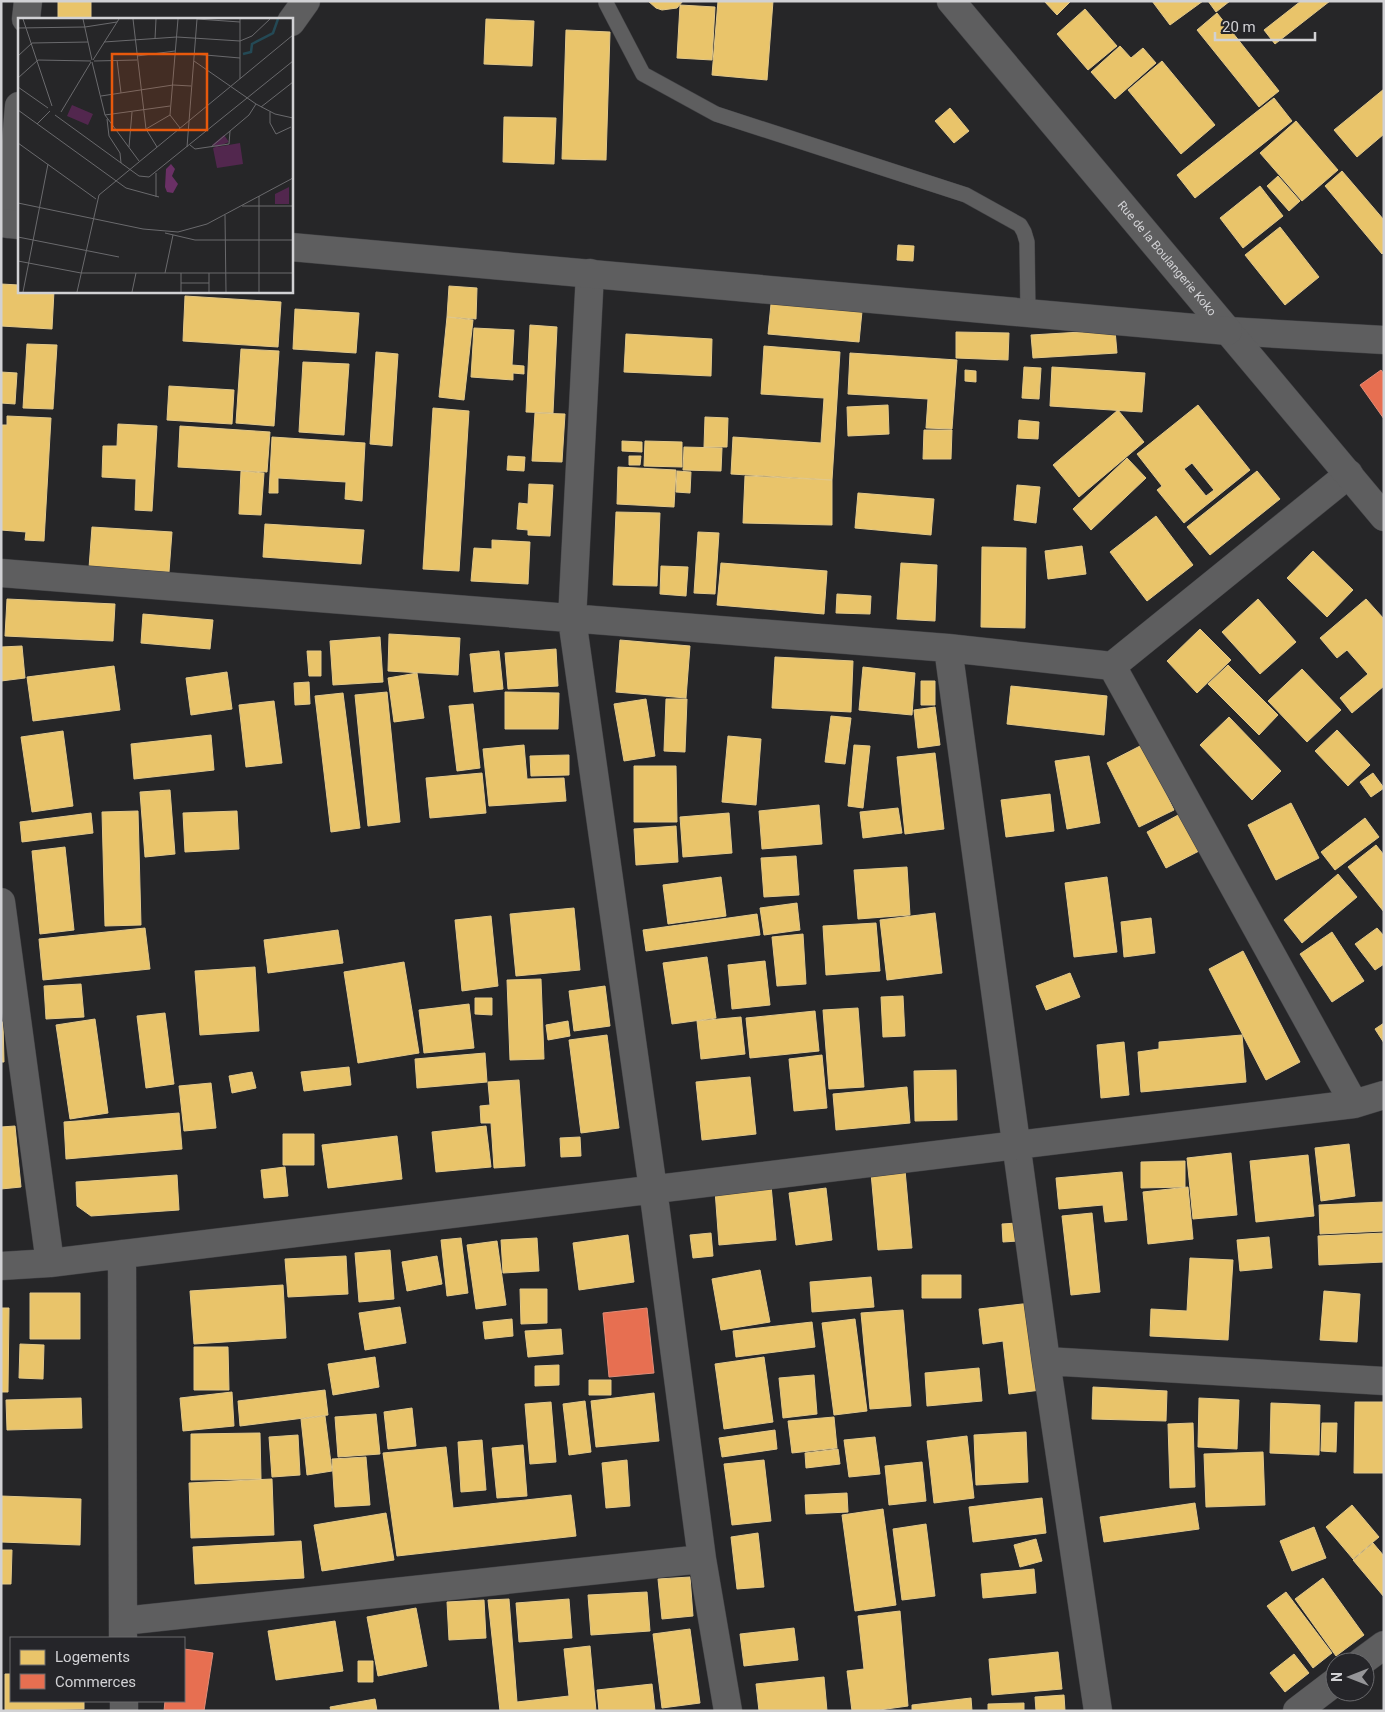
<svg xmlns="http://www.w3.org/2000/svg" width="1385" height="1712" font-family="Roboto,sans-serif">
<rect width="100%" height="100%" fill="#262628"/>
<path fill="#e9c46a" stroke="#e2c88a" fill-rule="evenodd" d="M58,1H91V19H58Z
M648,1H683L677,8L662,10L656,8Z
M718,1H773L767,80L712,75Z
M1044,1H1071L1057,15Z
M1152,1H1203L1170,25Z
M1208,1H1230L1216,12Z
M1301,1H1330L1275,44L1264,30Z
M680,5L715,7L712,60L677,58Z
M1085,9L1117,46L1088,70L1057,34Z
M1217,13L1279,91L1259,107L1197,30Z
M486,19L534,21L532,66L484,64Z
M566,30L610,32L606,160L562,159Z
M1120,46L1131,58L1143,48L1156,63L1115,99L1091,72Z
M1162,61L1215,125L1181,154L1128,90Z
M1384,89V134L1357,157L1334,130Z
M1274,98L1292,121L1195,198L1177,175Z
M950,108L969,131L954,143L935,121Z
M504,117L556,118L554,164L503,162Z
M1296,121L1338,170L1302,201L1260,153Z
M1342,171L1384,220V252L1382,254L1325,186Z
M1278,176L1300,201L1289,211L1267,186Z
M1260,186L1283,216L1243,248L1220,218Z
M1280,227L1319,277L1285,305L1245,255Z
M898,245L914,246L913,261L897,260Z
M1,284L19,285V291H54L52,329L1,326Z
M449,286L477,288L476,319L447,317Z
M772,294L863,301L859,342L768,334Z
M185,296L281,302L278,347L183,341Z
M295,309L359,313L356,353L293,349Z
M447,317L473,320L464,400L439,397Z
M530,325L557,327L553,413L526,412Z
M474,328L514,330L512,365L524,366V374L513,373V380L471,377Z
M1115,330L1117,353L1033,358L1031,335Z
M956,332L1009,333L1008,360L956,358Z
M626,334L712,339L711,376L624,372Z
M27,344L57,345L53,409L23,408Z
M764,346L840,352L832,480L731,474L733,437L821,443L824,398L761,394Z
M241,349L279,351L274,426L236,423Z
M376,352L398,354L392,446L370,444Z
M850,353L957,360L952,429L926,428L928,399L848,394Z
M303,362L349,364L344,435L299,432Z
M1024,367L1041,368L1039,399L1022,398Z
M1052,367L1145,373L1142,412L1050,406Z
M965,370L976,371V382L965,381Z
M1,372L17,373L15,404L1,403Z
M169,386L234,390L232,424L167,420Z
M888,405L889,434L848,436L847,407Z
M1198,405L1250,470L1184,523L1157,490L1162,486L1137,454ZM1192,463L1214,490L1206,496L1184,469Z
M433,408L469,411L459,571L423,569Z
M1118,410L1144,442L1079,497L1053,465Z
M535,413L565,414L562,462L532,461Z
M7,416L51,418L44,541L25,540L26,532L1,530V425H7Z
M705,417L728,418L727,447H704Z
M1019,420L1039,422L1038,439L1018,438Z
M118,424L157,426L152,511L135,510L136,479L102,477L103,446H117Z
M180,426L270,432L267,472L178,467Z
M924,430H952L951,459H923Z
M272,437L365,443L362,501L345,499L346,482L278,478V493H269Z
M622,441L642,442V452L622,451Z
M645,441L682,442V467L644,466Z
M684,447L722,448L721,471L683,470Z
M508,456L525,457L524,471L507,470Z
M629,456H641L640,465H629Z
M1127,458L1146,478L1091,530L1073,509Z
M618,467L676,470L674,507L617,504Z
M241,471L264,473L261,515L239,514Z
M677,471L691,472L690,493L676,492Z
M1257,471L1280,499L1210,555L1187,527Z
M745,476L832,480V525L743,523Z
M529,484L553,485L550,536L528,535V530L517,529L519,503L528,504Z
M1017,485L1040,487L1036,523L1014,520Z
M858,493L934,499L931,535L855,528Z
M616,512L660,513L657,586L613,585Z
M1156,516L1193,565L1147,601L1110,552Z
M265,524L364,530L361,564L263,557Z
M92,527L172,532L169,572L89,568Z
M698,532L719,533L715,594L694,593Z
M492,540L530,542L528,584L471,581L474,548L492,549Z
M1082,546L1086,574L1048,579L1045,551Z
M982,547L1026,548L1025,628L981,627Z
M1313,551L1353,590L1327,617L1287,578Z
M721,563L827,571L824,614L717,605Z
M901,563L937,565L935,621L897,619Z
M661,566L688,567L686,596L660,594Z
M837,594L871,596L870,614L836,613Z
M7,599L115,604L113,641L5,636Z
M1258,599L1296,642L1260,674L1222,632Z
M1366,599L1384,619V686L1352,713L1340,698L1368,674L1347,650L1337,658L1320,638Z
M143,614L213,620L210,649L141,643Z
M1200,629L1231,660L1197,693L1167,661Z
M389,634L460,638L458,675L388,671Z
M380,637L383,682L333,685L330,641Z
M620,640L690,646L686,698L616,692Z
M22,646L25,678L1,681V647Z
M556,649L558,686L508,689L505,653Z
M307,651H321V676H309Z
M499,651L503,689L474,692L470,654Z
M775,657L853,661L851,712L772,708Z
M1228,665L1278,715L1259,735L1208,684Z
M114,666L120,710L33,721L27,677Z
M863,667L915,673L912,715L859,710Z
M1302,669L1341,710L1307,742L1268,701Z
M227,672L232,709L191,715L186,678Z
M417,673L424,718L394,722L388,678Z
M921,681H935V705H921Z
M309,682L310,704L295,705L294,683Z
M1011,686L1107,696L1104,735L1007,724Z
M387,692L400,822L368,826L355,695Z
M505,692L559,693L558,729H505Z
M343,693L360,828L331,832L315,696Z
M646,699L655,756L624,761L614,704Z
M666,699H687L685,752L664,751Z
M274,701L282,763L246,767L239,705Z
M473,704L480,768L457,771L449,706Z
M935,707L940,745L918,748L914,710Z
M831,716L851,718L845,764L825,762Z
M1229,717L1281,771L1252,800L1200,745Z
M1337,730L1370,765L1348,786L1315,751Z
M63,731L73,806L32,812L21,737Z
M211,735L214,770L134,779L131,744Z
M728,736L761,739L756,805L722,802Z
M524,745L527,779L564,778L566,801L489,806L483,749Z
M854,745L870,746L863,808L848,806Z
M1142,745L1174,810L1139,827L1107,763Z
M935,753L944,829L905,834L897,757Z
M569,755V775L531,776L530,756Z
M1089,756L1100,823L1067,829L1055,761Z
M634,766H676L677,822H634Z
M482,773L486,813L430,818L426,778Z
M1373,773L1384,788L1371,797L1360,782Z
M170,790L175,854L145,857L140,792Z
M1050,794L1054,831L1006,837L1001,800Z
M1291,803L1319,858L1276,880L1248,825Z
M819,805L822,844L762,849L759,811Z
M898,808L902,833L863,838L860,812Z
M138,811L141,925L105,926L102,812Z
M237,811L239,849L185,852L183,813Z
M91,813L93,833L22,842L20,822Z
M729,813L732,853L683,857L680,817Z
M1180,814L1199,851L1166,868L1147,832Z
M1365,818L1379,837L1335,870L1321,852Z
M676,826L678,862L636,865L634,829Z
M1376,845L1384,855V912L1348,867Z
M65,847L74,930L40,934L32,851Z
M796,856L799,895L764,897L761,858Z
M907,867L910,915L858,919L854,870Z
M1338,874L1357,897L1302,943L1284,920Z
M721,877L726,916L668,924L663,885Z
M1107,877L1117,952L1074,957L1065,883Z
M797,903L800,930L764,935L760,908Z
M574,908L580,970L516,976L510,914Z
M935,913L942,973L887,980L880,920Z
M757,914L760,935L646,951L643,930Z
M491,916L498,986L462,991L455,920Z
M1151,918L1155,953L1124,957L1121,922Z
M876,923L880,971L826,975L823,926Z
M145,928L150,969L43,980L39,939Z
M1377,928L1384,936V964L1375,970L1355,944Z
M338,930L343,963L268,973L264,940Z
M1332,932L1364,981L1332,1002L1300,954Z
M803,934L806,984L777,986L772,937Z
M1243,951L1300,1062L1266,1080L1209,969Z
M707,957L716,1018L672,1024L663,963Z
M765,961L770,1005L732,1009L728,965Z
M404,962L419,1053L358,1063L344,972Z
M255,967L259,1031L200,1035L195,971Z
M1070,973L1080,997L1046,1010L1036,986Z
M541,979L544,1059L510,1060L507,980Z
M81,984L84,1017L46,1019L44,986Z
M605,986L610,1026L574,1031L569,991Z
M903,996L905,1036L883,1037L881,997Z
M475,998H492V1015L475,1014Z
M469,1004L474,1048L424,1053L419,1010Z
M858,1008L864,1087L829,1089L823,1010Z
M815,1011L819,1051L750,1058L746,1018Z
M165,1013L174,1084L146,1088L137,1016Z
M741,1017L745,1054L701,1059L697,1021Z
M95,1019L108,1113L70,1119L56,1025Z
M568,1021L570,1036L548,1040L546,1025Z
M1,1022H3L4,1062H1Z
M1384,1023V1043L1375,1029Z
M607,1035L619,1128L581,1133L569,1040Z
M1242,1035L1246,1082L1141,1092L1138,1052L1159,1049V1042Z
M1124,1042L1129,1095L1101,1098L1097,1045Z
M485,1053L487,1082L417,1088L415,1059Z
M822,1055L827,1108L794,1111L789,1059Z
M349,1067L351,1085L304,1091L301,1072Z
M956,1070L957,1120L915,1121L914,1071Z
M252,1072L256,1088L232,1093L229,1076Z
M750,1077L756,1134L702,1140L696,1082Z
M519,1080L525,1166L494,1168L491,1123H481L480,1106L490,1105L488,1082Z
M211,1083L216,1128L184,1131L179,1086Z
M907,1087L910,1123L836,1130L833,1094Z
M179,1113L182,1149L66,1159L64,1122Z
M15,1126L21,1187L1,1189V1127Z
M486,1126L491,1167L436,1172L432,1132Z
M283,1134H314V1165H283Z
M397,1136L402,1179L328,1188L322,1145Z
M580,1137L581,1156L561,1157L560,1138Z
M1349,1144L1355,1196L1321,1201L1315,1148Z
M1231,1153L1237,1215L1193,1219L1187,1158Z
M1308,1155L1314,1216L1256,1222L1250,1161Z
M1185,1161V1187L1141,1188V1162Z
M285,1167L288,1196L264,1198L261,1170Z
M905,1170L912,1248L878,1250L871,1173Z
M1122,1172L1127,1220L1105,1222L1103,1205L1059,1209L1056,1178Z
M177,1175L179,1210L91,1216L77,1206L76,1182Z
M771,1185L776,1240L719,1245L715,1190Z
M1188,1187L1193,1239L1148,1244L1143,1192Z
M826,1188L832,1240L796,1245L789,1193Z
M1384,1202V1231L1320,1234L1319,1205Z
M1092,1213L1100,1292L1071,1295L1062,1216Z
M1017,1223L1018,1241L1003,1242L1002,1224Z
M711,1233L713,1256L693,1258L690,1235Z
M1384,1233V1262L1319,1265L1318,1236Z
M628,1235L634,1282L579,1290L573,1243Z
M1269,1237L1272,1268L1240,1271L1237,1240Z
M461,1238L468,1293L447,1296L441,1240Z
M537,1238L539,1271L503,1273L501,1240Z
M497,1241L506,1305L476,1309L467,1245Z
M390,1250L394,1299L359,1302L355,1253Z
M346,1256L348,1294L288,1297L285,1259Z
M437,1256L442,1284L407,1291L402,1262Z
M1190,1258L1233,1260L1228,1340L1150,1336L1151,1309L1187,1311Z
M760,1270L770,1322L721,1330L712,1279Z
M922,1275H961V1298H922Z
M871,1277L874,1307L812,1312L810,1282Z
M283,1285L286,1338L194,1344L190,1291Z
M520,1289H547V1323L521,1324Z
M1324,1291L1360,1294L1357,1342L1320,1340Z
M30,1293H80V1339H30Z
M1031,1303L1041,1390L1009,1394L1003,1341L983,1344L979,1309Z
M400,1307L406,1343L365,1350L359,1313Z
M1,1308H9L8,1392H1Z
M903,1310L911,1406L870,1409L861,1313Z
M512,1319L513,1336L485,1339L483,1322Z
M855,1319L867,1411L834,1415L822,1323Z
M812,1322L815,1347L736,1357L733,1331Z
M561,1329L563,1354L528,1357L525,1331Z
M20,1344L44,1345L43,1379L19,1378Z
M194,1347H228L229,1390H194Z
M375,1357L379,1387L333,1395L328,1364Z
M764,1357L773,1422L724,1429L715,1364Z
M559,1365V1385L535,1386V1366Z
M979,1368L982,1401L927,1406L925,1373Z
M814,1375L817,1414L783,1418L779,1378Z
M589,1380H611V1395H589Z
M1093,1387L1167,1391L1166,1421L1092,1419Z
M325,1390L328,1415L240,1426L238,1401Z
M232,1392L234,1426L183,1431L180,1398Z
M654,1393L659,1441L596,1447L591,1401Z
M81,1398L82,1428L7,1430L6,1400Z
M1199,1398L1239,1400L1237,1449L1198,1447Z
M585,1401L591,1452L569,1455L563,1404Z
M551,1402L556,1462L530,1464L525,1404Z
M1355,1402H1384V1473H1354Z
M1271,1403L1320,1405L1319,1455L1270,1453Z
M412,1408L416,1446L388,1449L384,1412Z
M376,1414L380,1454L338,1457L335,1417Z
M325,1416L332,1471L307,1475L301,1419Z
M834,1417L837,1448L792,1453L788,1421Z
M1193,1423L1195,1487L1170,1488L1168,1424Z
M1322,1423H1337L1336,1452L1321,1451Z
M775,1430L777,1449L722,1457L719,1438Z
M1026,1432L1028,1482L976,1485L974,1435Z
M260,1433L261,1479L191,1480V1434Z
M298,1435L300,1475L272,1477L269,1437Z
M967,1436L974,1498L934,1503L927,1441Z
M875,1437L880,1474L849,1477L844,1440Z
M482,1440L486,1490L461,1492L458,1442Z
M523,1445L527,1496L497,1498L492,1448Z
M446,1447L453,1508L571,1495L576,1536L397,1556L383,1453Z
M838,1449L840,1464L806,1468L805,1453Z
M1263,1452L1265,1505L1206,1507L1204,1454Z
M366,1457L370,1505L335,1507L332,1459Z
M627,1460L630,1506L606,1508L602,1463Z
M764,1460L771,1521L732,1525L724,1464Z
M922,1462L926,1501L889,1505L885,1466Z
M272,1479L274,1535L191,1538L189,1483Z
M847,1493L848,1512L806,1514L805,1495Z
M1,1496L81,1499L80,1545L1,1542Z
M1042,1498L1046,1533L973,1542L969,1507Z
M1195,1503L1199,1529L1104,1542L1100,1517Z
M1352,1505L1379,1537L1353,1559L1326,1527Z
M883,1509L896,1605L855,1611L842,1515Z
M386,1513L394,1560L322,1571L314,1525Z
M926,1524L935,1596L902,1600L893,1529Z
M1314,1527L1326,1558L1292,1571L1280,1541Z
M758,1533L764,1587L737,1589L731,1537Z
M1036,1539L1042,1561L1020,1567L1014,1545Z
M301,1541L304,1578L195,1584L193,1547Z
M1373,1543L1384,1556V1597L1353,1560Z
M1,1550H12L11,1584H1Z
M1034,1569L1036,1593L983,1598L981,1574Z
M690,1577L693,1616L662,1619L658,1579Z
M1323,1578L1364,1635L1336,1656L1295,1599Z
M647,1592L650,1631L591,1635L588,1595Z
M1286,1592L1332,1653L1313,1668L1267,1606Z
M509,1599L517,1702L569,1696L564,1649L590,1646L596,1711H500L488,1600Z
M569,1599L572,1638L519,1642L516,1603Z
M484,1600L486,1638L449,1640L447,1602Z
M416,1608L427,1666L378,1676L367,1617Z
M900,1611L908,1706L872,1711H852L847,1671L864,1669L858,1616Z
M335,1621L343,1671L276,1680L268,1631Z
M794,1628L798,1660L744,1666L740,1634Z
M690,1629L700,1703L662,1708L653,1634Z
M1058,1652L1062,1689L992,1695L989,1659Z
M1294,1654L1309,1673L1285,1692L1270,1673Z
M358,1661H373V1682H358Z
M5,1674H11V1701H84V1709L5,1710Z
M824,1677L827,1711H759L756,1684Z
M652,1684L655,1711H599L597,1690Z
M1064,1695L1065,1711H1036L1035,1697Z
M971,1698L972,1711H912V1705Z
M375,1699L377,1711H331L330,1707Z
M1024,1703V1711H988V1704Z"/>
<path fill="#e76f51" stroke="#e08c78" d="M1381,370L1384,374V419L1360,385Z
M647,1308L654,1373L609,1377L603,1313Z
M184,1649L213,1653L204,1711H164L165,1701H184Z"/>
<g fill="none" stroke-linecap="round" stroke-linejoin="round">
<g stroke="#414144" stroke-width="16">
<path id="lane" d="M606,3L643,74L716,114L966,195L1020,225L1024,232L1027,242L1028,313"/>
</g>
<g stroke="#414144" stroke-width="29">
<path id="street" d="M26,19L28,1
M9,224L19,106
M590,273L572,619L653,1189L702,1559L728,1711
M1228,331L1384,340
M1,573L948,648L1112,666L1349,474
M948,648L1046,1361L1098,1711
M1112,666L1354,1104
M1,902L50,1263
M122,1254L123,1638
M1,1266L50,1263L1354,1104L1384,1095
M1046,1361L1384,1381
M123,1621L702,1559
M1361,1662L1384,1645
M124,1701V1711
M1297,1711L1335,1682"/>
</g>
<g stroke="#414144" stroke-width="29">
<g id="secondary">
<path id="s1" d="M951,1L1384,517"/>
<path d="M291,22L306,1"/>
<path d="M1,223L19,225"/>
<path d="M291,247L1228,331"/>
</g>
</g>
<use href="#lane" stroke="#5e5e5f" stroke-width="15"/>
<use href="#street" stroke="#5e5e5f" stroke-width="28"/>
<use href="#secondary" stroke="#5e5e5f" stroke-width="28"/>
</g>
<g text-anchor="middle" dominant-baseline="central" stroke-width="5" stroke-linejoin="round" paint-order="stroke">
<g font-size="12" fill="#d1d1d4" stroke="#252529">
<text stroke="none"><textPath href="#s1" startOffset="336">Rue de la Boulangerie Koko</textPath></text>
</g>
</g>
<g transform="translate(18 18)">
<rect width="275" height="275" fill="#262628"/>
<path d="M54,87L75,96L70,107L49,98ZM206,117L211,124L199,129L222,125L225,146L199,150L195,130L198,129L194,127ZM271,169V186H257V176Z" fill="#52274e"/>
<path d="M153,146L157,151L154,158L160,166L155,175L149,174L147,169L148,151Z" fill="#6a3065"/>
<path fill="none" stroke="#244955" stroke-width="2.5" d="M225,36L233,34L234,26L255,15L260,1"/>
<path fill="none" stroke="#6a6a6d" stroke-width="1" d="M5,1L34,88M65,1L74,42M115,1L128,111L139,129M160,1L152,97L162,110M179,1L222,4M0,10L67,9L99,4M137,21L138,1M86,24L159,19L222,23L234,18L252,1M176,36L222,40M0,38L14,25L70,24M119,38L157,33M75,42L101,1M99,42L103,75M76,43L119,42M176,43L238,86L257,96L275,100M74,44L87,97L121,143M0,60L20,42L73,43M222,61V1M0,69L30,90M83,78L155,67L173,68M243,89L275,64M0,92L108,170L141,179M43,94L73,44M252,94V105L258,116L273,109M37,97L121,158L131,159L275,43M87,97L152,88M89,101L91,118L102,135L103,145M19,106L32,93M128,111L152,97M0,125L78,181M172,127L177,131L211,126L212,113L231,97L238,86M111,129L114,94M169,129L179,1M193,129L212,113M138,179V155M0,185L125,211L160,214L189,206L275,160M224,188H275M207,197L208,274M147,215L177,222H275M0,219L101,239M0,243L63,255H275M147,255L155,217M163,265H191M5,274L30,146M59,274L81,177L275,17M114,274L118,255M163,274V255M191,274V255M241,274V178"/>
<path fill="#e8590c" fill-opacity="0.15" stroke="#e8590c" stroke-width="2.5" d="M94,36H189V112H94Z"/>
<rect width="275" height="275" fill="none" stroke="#d1d1d4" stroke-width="2.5"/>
</g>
<rect width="1385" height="1712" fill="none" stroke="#d1d1d4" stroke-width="5"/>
<rect x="10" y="1637" width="175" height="65" fill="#252529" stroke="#6a6a6d"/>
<rect x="20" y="1650" width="25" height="15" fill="#e9c46a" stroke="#6a6a6d"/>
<text x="55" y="1662" font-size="15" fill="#d1d1d4">Logements</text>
<rect x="20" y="1674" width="25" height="15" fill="#e76f51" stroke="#6a6a6d"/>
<text x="55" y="1687" font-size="15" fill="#d1d1d4">Commerces</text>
<g transform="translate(1350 1677) rotate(270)"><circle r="24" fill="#252529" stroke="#6a6a6d"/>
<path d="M0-4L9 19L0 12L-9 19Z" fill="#959598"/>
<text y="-8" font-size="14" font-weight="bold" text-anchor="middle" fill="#d1d1d4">N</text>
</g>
<path d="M1215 32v8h100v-8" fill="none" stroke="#d1d1d4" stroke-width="2.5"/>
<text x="1222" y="32" font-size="15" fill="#d1d1d4" stroke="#252529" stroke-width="4" paint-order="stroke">20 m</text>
</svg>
